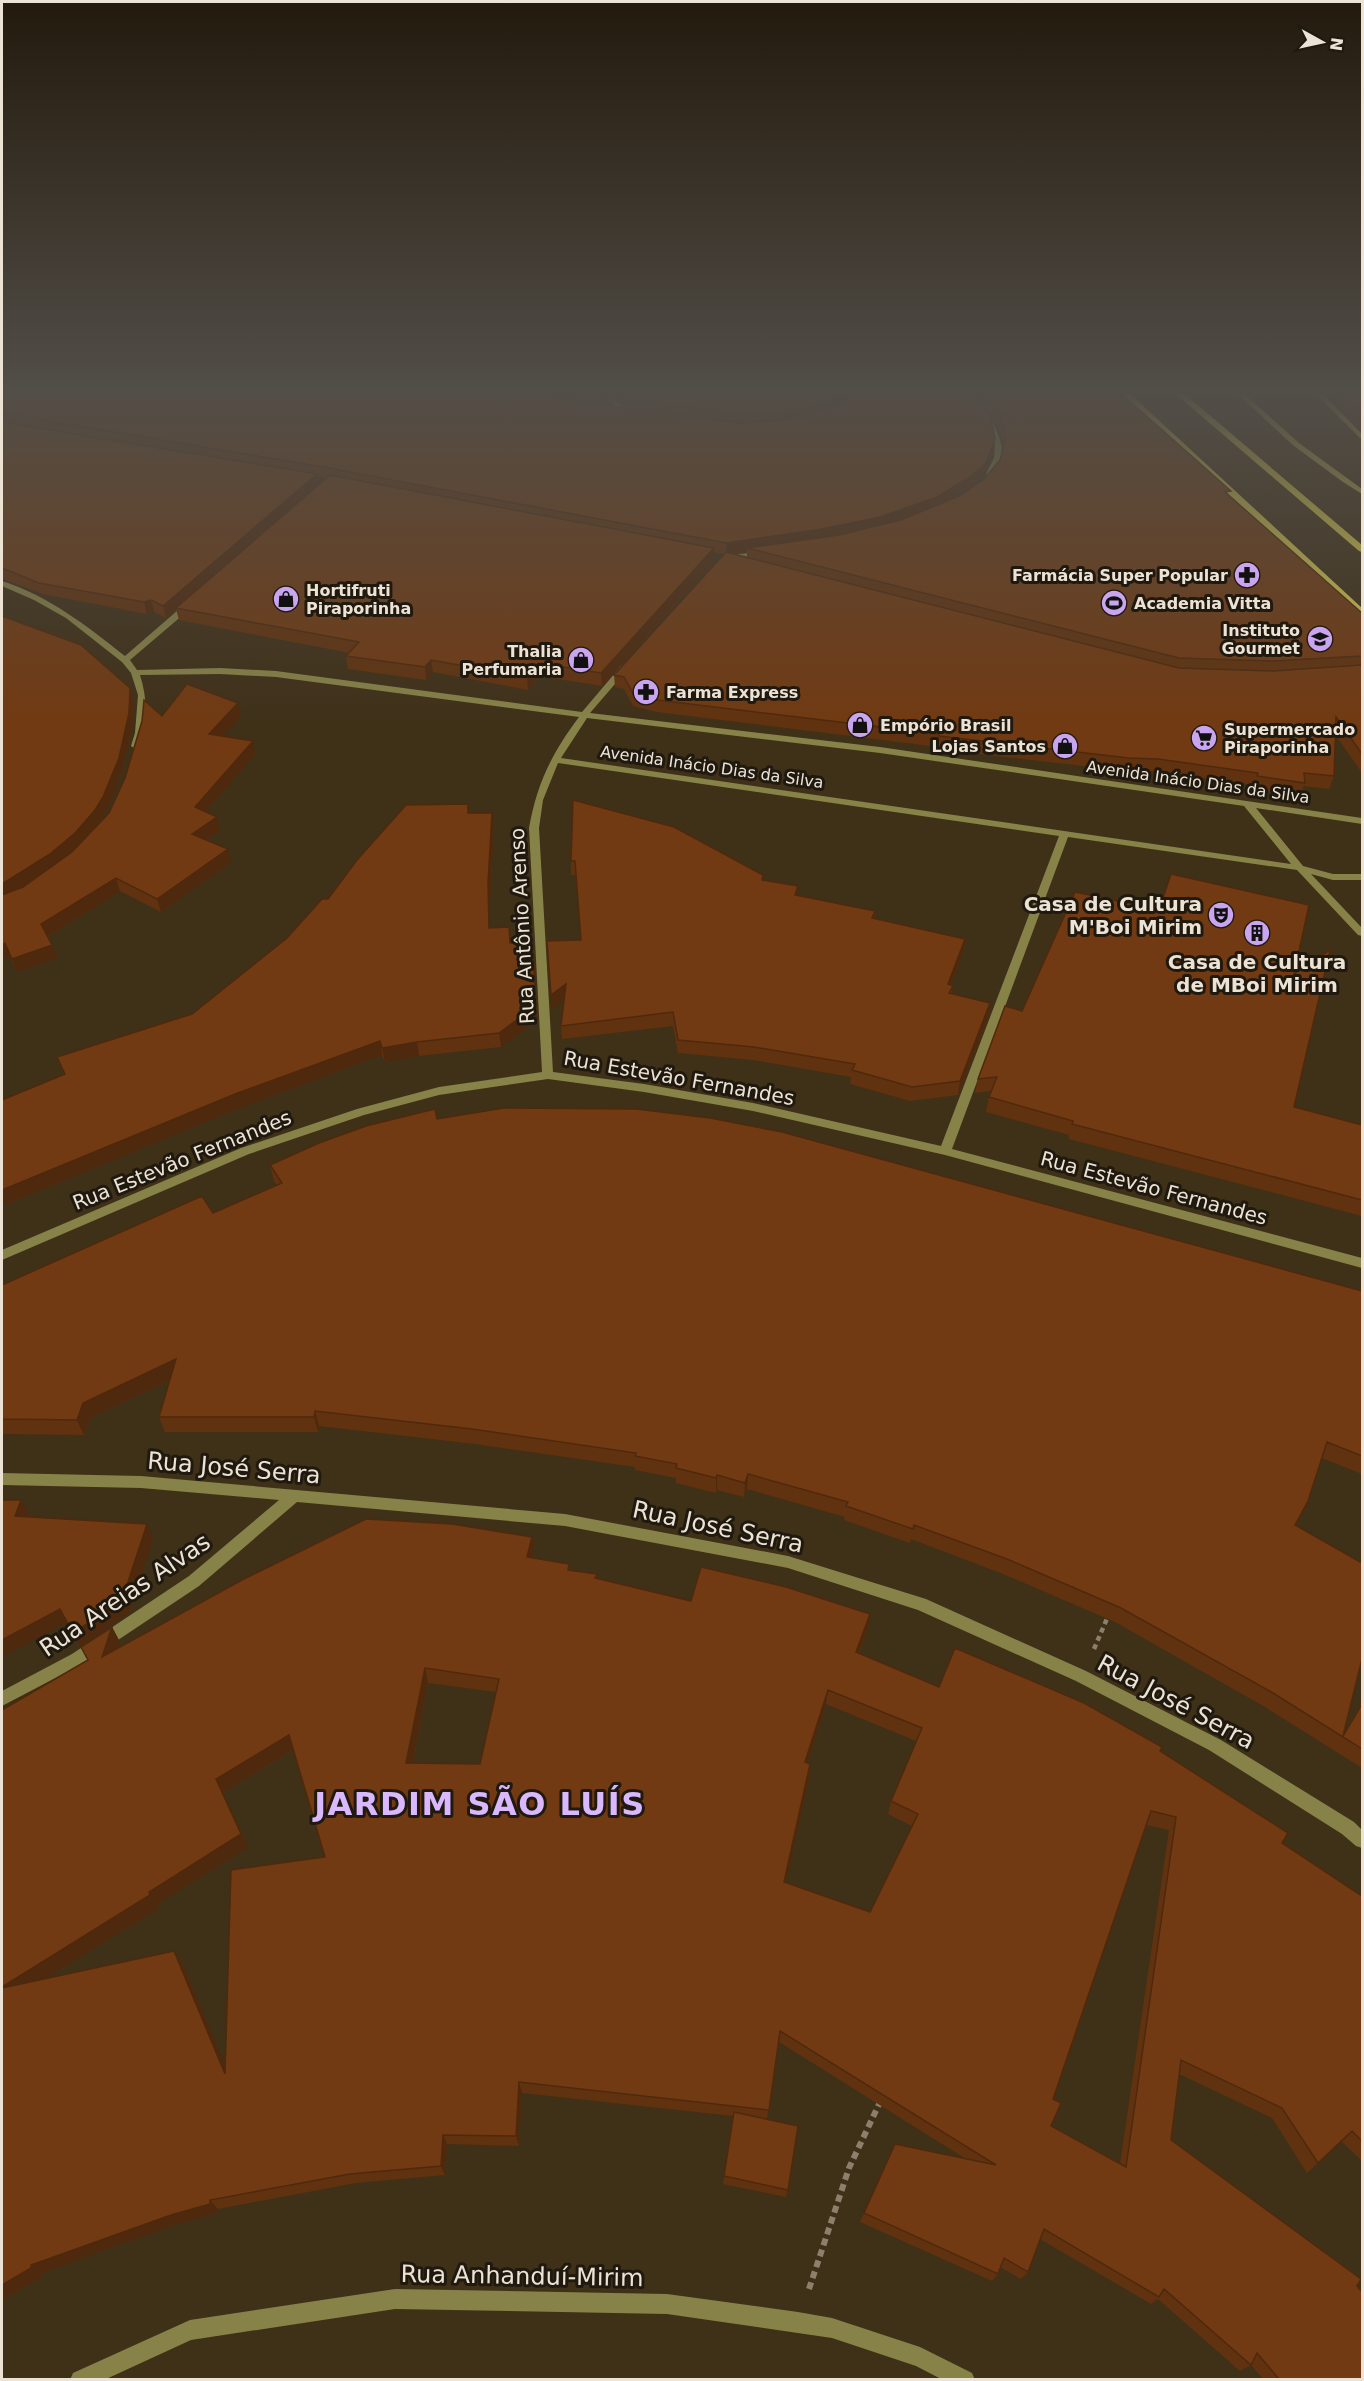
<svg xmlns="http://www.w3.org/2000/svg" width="1364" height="2381" font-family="'DejaVu Sans',sans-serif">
<rect width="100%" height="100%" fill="#3f3018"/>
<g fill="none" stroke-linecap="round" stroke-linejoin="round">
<path stroke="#8c806d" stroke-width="4.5" stroke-dasharray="5 4" stroke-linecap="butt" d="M1094,1649L1109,1614"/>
<path stroke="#8c806d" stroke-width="6" stroke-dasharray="7 4.5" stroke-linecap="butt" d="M809,2289L849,2168L881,2100"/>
<path fill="#878248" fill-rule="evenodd" d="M603,390H610L627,415L626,416H622Z
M981,411H985C998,428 1013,460 990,476L986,474L994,458L995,442Z
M764,551H767V555L724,560L720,558L724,556Z
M2,581C49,596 87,626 125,656L185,604H191V608L130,660L137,670L220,668L276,671L582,712L621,666L624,665L628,668L627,670L590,713L880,747L1362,818V824L1256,808L1303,866L1333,874H1362V880H1333L1311,874L1362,928V936L1358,935L1297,870L1068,837L952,1149L1362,1258V1268L945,1155L753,1111L644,1092L548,1079L439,1095L364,1115L249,1154L2,1260V1250L241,1148L357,1109L439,1087L542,1072L529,828C537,783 552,753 579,717L276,677L220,674L140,675C148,700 147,721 139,746L135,749L131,746L135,733L138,695L131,673L122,662L66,618L34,600L2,586ZM587,718L880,753L1244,806L1291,864L561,758ZM558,763L1059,836L941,1146L753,1103L644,1084L553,1072L539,828L543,800Z
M2,1473L141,1476L565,1514L788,1556L926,1599L1086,1671L1221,1740L1354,1822L1362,1830V1848L1356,1846L1342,1834L1209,1750L1076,1681L918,1610L788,1568L565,1526L297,1502L199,1586L82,1664L2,1706V1691L72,1654L189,1576L279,1500L141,1488L2,1485Z
M395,2289L667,2294L798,2312L832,2318L920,2347L972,2373L975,2380H943L916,2366L832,2338L667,2314L395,2309L191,2340L104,2380H70L73,2373L190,2320Z"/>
<path fill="#b7af4d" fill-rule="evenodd" d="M1233,390H1240L1299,443L1362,489V494L1343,482L1294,446Z
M1312,390H1319L1362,434V439L1360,438Z"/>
<path fill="#dcd14e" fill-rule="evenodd" d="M1117,390H1126L1362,608V616L1358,615Z
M1171,390H1180L1362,545V552L1359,551Z"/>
</g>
<path fill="#61320f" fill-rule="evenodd" d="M2,390H608L613,397V407L625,409L612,390H847L846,393L831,408L838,406L850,397L854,390H1117L1230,496L1362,613V773L1335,734L1334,776L1329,789L1304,786L1300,796L1253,789L1254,785L1155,771H1126L937,749L938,747L657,712L633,706L624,689L615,687L614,675L724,554L714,552V560L602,686L539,676L528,690L433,672L426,680L348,669L346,656L349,653L179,620L176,609L166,618L154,612L147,614L43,594L3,579L2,580ZM967,392L973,395L989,411L997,422L1004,445L1000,460L983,480L959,496L950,500L969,488L984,475L994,450L995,439ZM317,477L327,478L319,485ZM747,552V557L733,554Z
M1335,390H1362V425L1341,405Z
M2,616L130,688L133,700L132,726L122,771L107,809L99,823L109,813L162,716H241L221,736L255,754L205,812L217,817L220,830L206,840L231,862L161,912L120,891L48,936L57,958L17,972L10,956L2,960Z
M469,813H492L494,826L490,897V928L511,943L534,956L537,1020L501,1047L419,1056L385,1062L382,1055L239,1108L2,1206L64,1074L57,1057L192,1014L287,938L328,899Z
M571,861L763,875V880L798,895L875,911L874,918L965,939L963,953L951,985L952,994L990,1003L988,1017L958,1095L910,1101L850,1084L851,1077L753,1060L678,1053L673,1026L562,1039L561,1026L564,1000L552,1009L581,940L576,875H571Z
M1294,974V1107L1361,1125L1362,1119V1216L1069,1139V1135L986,1112L989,1097L991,1091L975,1093L978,1079L1022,1011Z
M437,1119L1362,1291V1474L1322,1458L1295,1525L1344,1733L1362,1702V1768L1265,1707L1115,1622L1003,1574L911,1539L910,1543L844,1520L845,1517L747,1489L744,1497L717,1490L716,1493L676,1483V1478L635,1470V1467L475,1444L319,1426L318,1432H165L159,1417L170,1380L90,1418L84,1435L2,1434V1285L213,1213L277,1185L274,1181L270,1165Z
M366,1519L452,1524L532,1537L534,1552L533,1558L569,1564L570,1570L597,1574V1578L691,1601L701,1567L786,1587L870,1614L868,1629L859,1653L939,1687L955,1648L1084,1703L1162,1747L1160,1751L1288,1833L1282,1843L1362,1896V2161L1341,2141L1318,2163L1307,2173L1272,2118L1179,2074L1171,2140L1361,2279L1357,2286L1362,2292V2379H1263L1251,2365L1240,2371L1158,2299L1151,2304L1040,2239L1028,2272L1021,2279L1000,2267L998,2274L992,2281L860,2222L895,2144L966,2159L779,2042L767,2119L798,2126L786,2197L723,2184L733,2116L522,2093L519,2146L447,2144L445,2175L356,2183L218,2209V2213L180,2223L43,2272V2276L2,2300V1710L88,1660L81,1647L112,1627L120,1642L118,1648L242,1580ZM428,1683L496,1692L480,1764L413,1763ZM826,1704L916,1741L891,1801L888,1814L912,1826L870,1912L785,1882L809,1778L810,1764L807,1763ZM293,1750L325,1857L231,1870L225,2066L182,1963L174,1951L44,1979L159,1908L157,1904L248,1847L223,1792ZM1147,1825L1169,1830L1120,2164L1051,2126L1061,2103L1053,2099Z"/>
<path fill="#4f290d" d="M839,390H847L846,393L830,409L776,424L777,413Z
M995,439L994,450L984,475L969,488L936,508L879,529L822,541L747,548V552L726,555V543Z
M317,474L319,485L176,608V609L166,618L163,606Z
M714,548V560L602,686L601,673Z
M151,600L154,612L147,614L144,602Z
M431,660L433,672L426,680L425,667Z
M538,663L539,676L528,690L527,677Z
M130,688L133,700L132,726L122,771L107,809L99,823L79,846L55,867L2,900V884Z
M238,703L241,716L212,747L209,734Z
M253,741L255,754L198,820L195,807Z
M492,813L494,826L490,897V942L489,928L488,883Z
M217,817L220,830L195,847L192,834Z
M228,849L231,862L161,912L157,899Z
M116,878L120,891L46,937L41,924Z
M965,939L963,953L946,998L948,984Z
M5,943L10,956L2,960V945Z
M52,945L57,958L17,972L12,959Z
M534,956L537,1020L501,1047L499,1033Z
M566,984L567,998L552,1009L551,995Z
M990,1003L988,1017L958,1095L960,1081Z
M380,1041L382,1055L239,1108L2,1206V1190L235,1094Z
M417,1042L419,1056L385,1062L382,1048Z
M176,1359L182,1374L90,1418L84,1435L77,1420L83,1403Z
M315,1411L319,1426L318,1432L314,1417Z
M748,1474L747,1489L744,1497L745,1483Z
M717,1475V1490L716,1493V1478Z
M21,1500L29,1514L22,1530L15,1516Z
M147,1524L153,1538L129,1613L80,1646L73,1633Z
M532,1537L534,1552L530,1572L527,1557Z
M60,1609L67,1622L2,1657V1640Z
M870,1614L868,1629L853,1666L856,1652Z
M112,1627L120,1642L110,1671L102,1657Z
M425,1668L428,1683L410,1777L406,1763Z
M828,1690L826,1704L803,1776L805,1762Z
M289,1735L294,1749L223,1792L248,1847L157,1904L159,1908L10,2000L2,1991V1987L149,1892L216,1779Z
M810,1764L809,1778L783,1894L784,1882Z
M174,1951L182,1963L233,2084L225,2074Z
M519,2082L522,2093L519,2146L516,2136Z
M443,2135L447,2144L445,2175L441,2166Z
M210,2200L218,2209V2213L180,2223L43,2272V2276L2,2300V2285L31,2265Z"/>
<path fill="#713a12" stroke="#4f290d" stroke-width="1.5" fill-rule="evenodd" d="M2,390H506L623,408L740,423L787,420L838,406L850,397L854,390H965L984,408L991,421L995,439L986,463L970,477L937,497L880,517L822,529L726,543L329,468L2,413Z
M564,390H608L613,397Z
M620,390H839L830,398L806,408L777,413L744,414L626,399Z
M981,390H1117L1231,491L1225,492L1362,613V656L1273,661L1179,658L747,548L839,535L901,520L959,496L983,480L1000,460L1006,436L999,411L991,400Z
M1343,390H1362V411L1344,393Z
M2,422L317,474L163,606L151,600L144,602L39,583L2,568Z
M330,475L714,548L601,673L538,663L527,677L431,660L425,667L346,656L359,642L176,608Z
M726,552L1179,668L1273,671L1362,665V754L1336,717L1334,776L1304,773L1305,783L1257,776L1258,773L1158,759L1129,758L939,736V734L657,700L633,693L624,677L614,675Z
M2,616L81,645L130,688L129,713L119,758L103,797L95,810L75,833L50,854L2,884Z
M187,684L238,703L209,734L253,741L195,807L217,817L192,834L228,849L157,899L116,878L41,924L52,945L12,959L5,943L2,945V895L23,887L72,852L109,813L125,778L142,721L144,700L162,716Z
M573,800L674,827L763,875L762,880L798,886L795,895L875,911L872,918L965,939L948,984L953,986L949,993L990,1003L960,1081L912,1087L852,1070L855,1064L754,1047L678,1040L673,1012L561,1026L566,984L551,995L547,941L581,940L575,861H571Z
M468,804V813H492L488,883L489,928L509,927L510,943L532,942L536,1006L499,1033L417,1042L382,1048L380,1041L235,1094L2,1190V1100L65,1074L57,1057L192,1014L287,938L322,899H328L357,860L406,805Z
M1171,874L1309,905L1294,974L1330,950L1294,1107L1362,1125V1200L1072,1124L1073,1121L989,1097L997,1077L978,1079L1005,1006L1022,1011L1075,892L1159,910Z
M504,1108L636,1109L710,1118L782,1132L1362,1291V1456L1327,1442L1308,1501L1295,1525L1362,1563V1659L1343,1736L1362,1704V1749L1273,1693L1121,1608L1007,1559L914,1525L913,1529L846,1506L848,1502L748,1474L745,1483L717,1475L716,1478L676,1468L677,1464L635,1456L636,1453L472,1429L315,1411L314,1417H159L176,1359L83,1403L77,1420L2,1419V1285L202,1196L213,1213L282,1183L270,1165L319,1143L366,1126L435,1109L437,1119Z
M2,1500H21L15,1516L147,1524L122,1600L73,1633L60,1609L2,1640Z
M366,1519L452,1524L532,1537L527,1557L569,1564L568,1570L597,1574L595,1578L691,1601L701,1567L786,1587L870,1614L856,1652L939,1687L955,1648L1084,1703L1162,1747L1160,1751L1288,1833L1282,1843L1362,1896V2141L1352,2131L1318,2163L1282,2108L1181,2060L1171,2140L1361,2279L1357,2286L1362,2292V2379H1279L1257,2353L1251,2365L1164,2289L1159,2297L1044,2229L1028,2272L1004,2258L998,2274L864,2213L895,2144L996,2165L780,2031L769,2110L519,2082L516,2136L443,2135L441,2166L350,2174L210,2200V2204L171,2215L31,2265V2268L2,2285V1988L174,1951L225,2074L231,1870L325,1857L289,1735L216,1779L241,1834L149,1892L150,1895L2,1987V1710L88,1660L81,1647L112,1627L102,1657L242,1580ZM425,1668L499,1679L480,1764L406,1763ZM828,1690L922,1728L891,1801L918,1814L870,1912L784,1882L810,1764L805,1762ZM1151,1811L1176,1817L1126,2167L1051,2126L1061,2103L1053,2099Z
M734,2112L798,2126L788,2190L724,2176Z
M498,2378L499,2379H480Z"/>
<linearGradient id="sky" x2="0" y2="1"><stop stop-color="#231a0d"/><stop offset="0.54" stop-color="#524e48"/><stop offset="1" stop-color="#524e48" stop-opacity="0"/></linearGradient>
<rect width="1364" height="724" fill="url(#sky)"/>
<defs>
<g id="pharmacy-disc" transform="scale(1.35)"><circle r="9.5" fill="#c8a5ee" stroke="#20190f"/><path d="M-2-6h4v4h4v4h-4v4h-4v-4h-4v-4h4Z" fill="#111"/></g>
<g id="shop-disc" transform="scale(1.35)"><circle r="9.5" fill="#c8a5ee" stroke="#20190f"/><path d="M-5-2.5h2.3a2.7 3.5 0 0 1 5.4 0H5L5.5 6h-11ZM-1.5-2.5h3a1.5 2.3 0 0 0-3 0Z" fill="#111"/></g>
<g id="stadium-disc" transform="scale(1.35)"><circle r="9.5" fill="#c8a5ee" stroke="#20190f"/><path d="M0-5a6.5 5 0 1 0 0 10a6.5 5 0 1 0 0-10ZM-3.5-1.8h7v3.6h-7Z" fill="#111"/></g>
<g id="school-disc" transform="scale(1.35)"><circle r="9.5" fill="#c8a5ee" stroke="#20190f"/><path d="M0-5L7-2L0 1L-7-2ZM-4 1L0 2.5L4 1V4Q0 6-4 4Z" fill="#111"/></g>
<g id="supermarket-disc" transform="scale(1.35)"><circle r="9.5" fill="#c8a5ee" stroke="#20190f"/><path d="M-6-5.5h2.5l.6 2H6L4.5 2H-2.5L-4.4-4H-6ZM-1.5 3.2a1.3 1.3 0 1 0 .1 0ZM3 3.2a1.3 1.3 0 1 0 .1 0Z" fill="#111"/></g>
<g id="theatre-disc" transform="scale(1.35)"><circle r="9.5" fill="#c8a5ee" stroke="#20190f"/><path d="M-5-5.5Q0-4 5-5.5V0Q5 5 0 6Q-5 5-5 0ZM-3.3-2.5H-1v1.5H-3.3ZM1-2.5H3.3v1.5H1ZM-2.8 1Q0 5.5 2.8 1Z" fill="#111"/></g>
<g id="building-disc" transform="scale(1.35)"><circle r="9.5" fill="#c8a5ee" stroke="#20190f"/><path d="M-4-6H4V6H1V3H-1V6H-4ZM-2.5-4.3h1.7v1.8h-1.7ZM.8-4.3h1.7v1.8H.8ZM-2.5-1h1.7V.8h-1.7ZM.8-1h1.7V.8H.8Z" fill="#111"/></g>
</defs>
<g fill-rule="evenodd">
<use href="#pharmacy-disc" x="1247" y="575"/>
<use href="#shop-disc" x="286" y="599"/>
<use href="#stadium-disc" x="1114" y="603"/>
<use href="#school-disc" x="1320" y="639"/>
<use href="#shop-disc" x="581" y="660"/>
<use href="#pharmacy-disc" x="646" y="692"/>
<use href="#shop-disc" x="860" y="725"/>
<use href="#supermarket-disc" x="1204" y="738"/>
<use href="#shop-disc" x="1065" y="746"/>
<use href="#theatre-disc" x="1221" y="915"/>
<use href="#building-disc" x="1257" y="933"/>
</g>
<g text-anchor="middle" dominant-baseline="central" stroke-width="6" stroke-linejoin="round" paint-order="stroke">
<g font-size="16" font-weight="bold" fill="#ece3d5" stroke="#20190f" text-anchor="start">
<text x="1228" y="575" text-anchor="end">Farmácia Super Popular</text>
<text x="306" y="590">Hortifruti<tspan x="306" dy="18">Piraporinha</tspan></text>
<text x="1134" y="603">Academia Vitta</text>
<text x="1300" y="630" text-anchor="end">Instituto<tspan x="1300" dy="18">Gourmet</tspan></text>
<text x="562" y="651" text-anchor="end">Thalia<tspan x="562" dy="18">Perfumaria</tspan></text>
<text x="666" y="692">Farma Express</text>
<text x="880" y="725">Empório Brasil</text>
<text x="1224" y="729">Supermercado<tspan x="1224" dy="18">Piraporinha</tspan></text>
<text x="1046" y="746" text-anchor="end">Lojas Santos</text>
</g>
<g font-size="16" fill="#ece3d5" stroke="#20190f">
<text transform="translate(712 767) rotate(8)">Avenida Inácio Dias da Silva</text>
<text transform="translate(1198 782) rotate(8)">Avenida Inácio Dias da Silva</text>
</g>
<g font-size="20" font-weight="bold" fill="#ece3d5" stroke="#20190f" text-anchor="end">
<text x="1202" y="904">Casa de Cultura<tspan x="1202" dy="23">M'Boi Mirim</tspan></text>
<text x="1257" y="962" text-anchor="middle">Casa de Cultura<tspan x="1257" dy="23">de MBoi Mirim</tspan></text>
</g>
<g font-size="20" fill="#ece3d5" stroke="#20190f">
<text transform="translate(522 926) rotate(-93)">Rua Antônio Arenso</text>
<text transform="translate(679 1078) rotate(10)">Rua Estevão Fernandes</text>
<text transform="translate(182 1160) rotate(-22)">Rua Estevão Fernandes</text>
<text transform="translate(1154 1188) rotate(15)">Rua Estevão Fernandes</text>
</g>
<g font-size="24" fill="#ece3d5" stroke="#20190f">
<text transform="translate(234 1468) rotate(5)">Rua José Serra</text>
<text transform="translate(718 1527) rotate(12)">Rua José Serra</text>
<text transform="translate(125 1595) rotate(-34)">Rua Areias Alvas</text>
<text transform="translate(1176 1702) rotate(28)">Rua José Serra</text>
<text transform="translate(522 2276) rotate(1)">Rua Anhanduí-Mirim</text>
</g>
<g font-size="32" font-weight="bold" letter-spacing="1.5" fill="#d9b8fd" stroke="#20190f">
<text x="480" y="1804">JARDIM SÃO LUÍS</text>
</g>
</g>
<rect width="1364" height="2381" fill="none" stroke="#ece3d5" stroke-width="6"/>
<g transform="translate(1322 42) rotate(98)" stroke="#20190f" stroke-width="4.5" paint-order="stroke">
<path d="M0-4.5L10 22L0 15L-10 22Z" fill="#ece3d5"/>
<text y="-9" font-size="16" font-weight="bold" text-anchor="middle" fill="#ece3d5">N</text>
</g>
</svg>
